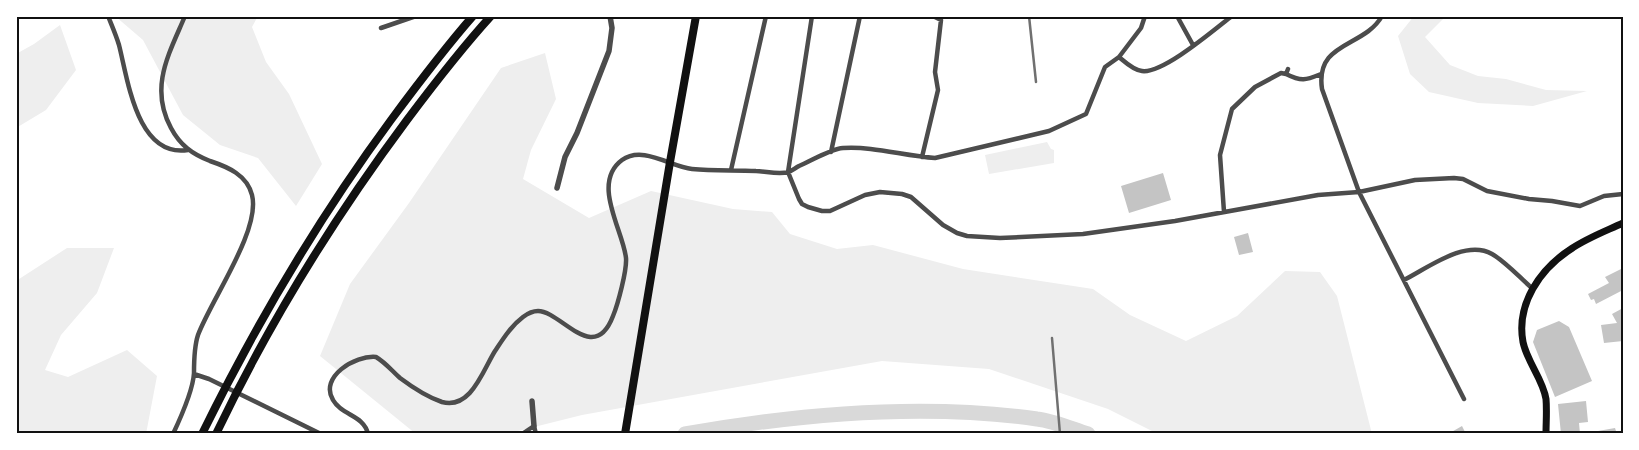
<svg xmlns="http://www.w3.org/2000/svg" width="1639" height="450" font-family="'PT Sans Narrow',sans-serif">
<rect width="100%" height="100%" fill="#fff"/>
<path fill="#eee" d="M115,16H258L252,27L266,62L289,94L322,164L296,206L258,158L220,145L183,115L143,40Z
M1414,16H1568L1549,19L1444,18L1425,37L1450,65L1478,76L1506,79L1546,90L1587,91L1533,106L1478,103L1429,92L1410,74L1398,36Z
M60,25L76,70L46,110L16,128V54L34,44Z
M545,53L556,99L531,150L523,179L589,218L651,191L733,209L772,212L790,234L837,249L873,245L963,269L1093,289L1130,315L1186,341L1237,316L1285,271L1320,272L1337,296L1372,434H1158L1108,409L989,369L882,361L582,415L506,434H416L320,356L350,284L409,203L501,68Z
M1047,142L1051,149L1054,150V163L989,174L985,155Z
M67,248H114L97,293L61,335L45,370L68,377L127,350L157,376L146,434H16V281Z"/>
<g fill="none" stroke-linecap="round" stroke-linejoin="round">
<path stroke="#d9d9d9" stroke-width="15" d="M685,434C797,414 925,403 1037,419C1054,421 1072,429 1088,434"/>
</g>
<path fill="#c4c4c4" d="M1163,173L1171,200L1129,213L1121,186Z
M1248,233L1253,252L1239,255L1234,237Z
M1623,268V290L1596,304L1594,299L1591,300L1588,294L1609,283L1605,277Z
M1623,308V341L1604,343L1601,325L1617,323L1612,314Z
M1559,321L1569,327L1592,381L1555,397L1533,342L1537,330Z
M1586,401L1588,422L1579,423L1580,434H1561L1558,404Z
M1462,426L1466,434H1448Z
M1615,428L1616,431H1623V434H1581Z"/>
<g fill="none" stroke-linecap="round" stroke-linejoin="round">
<path stroke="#4c4c4c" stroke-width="4.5" d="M108,16C112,26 116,35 119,45C128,80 137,158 188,150
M812,16L788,172L799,199L802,204L808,207L822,211H830L865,195L880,192L902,194L911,197L943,225L957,233L967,236L1000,238L1083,234L1175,221L1318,195L1359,192L1415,180L1454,178L1463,179L1487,191L1529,199L1552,201L1580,206L1604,196L1623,194
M1177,16L1193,45
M1382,16C1364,48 1315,41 1322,89L1359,192L1464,399
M381,28L416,16
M1119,57C1125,62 1133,70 1142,71C1163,74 1215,29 1232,16
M1288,69L1286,74C1302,82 1306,80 1321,74
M831,152L860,16
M922,157L938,90L935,72L941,20L933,16
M731,170L766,16
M1224,212L1220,155L1232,109L1255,87L1281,73L1286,74
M1404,280C1428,268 1465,239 1492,254C1506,262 1520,278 1533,289
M194,374L209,379L321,434
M173,434C181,417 193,391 194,373C194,360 194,347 198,335C211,300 261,230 252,195C247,175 228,167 210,161C192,154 180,145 171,128C149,87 169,54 185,16
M368,434C364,415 342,416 333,400C319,377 355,355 376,357C386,363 392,371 400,378C412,387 427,397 442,402C471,410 483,370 495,351C503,339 511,326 523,317C527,314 532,311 538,311C561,311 594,366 613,316C618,304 627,270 626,258C623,230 591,183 622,160C643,145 671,167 692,169C713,171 735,170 756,171C765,171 779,175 788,172C792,171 795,168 799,166C811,161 830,149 843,148C874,146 904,156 935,158L1049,131L1086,114L1105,67L1119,57L1141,28L1145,16
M522,434L534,426L536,434"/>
<path stroke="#4c4c4c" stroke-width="5.5" d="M557,188L565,157L577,133L609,51L612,28L610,16
M532,401L534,426"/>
<path stroke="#111" stroke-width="7" d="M1546,434C1546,423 1547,410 1546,399C1543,379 1527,362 1523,342C1516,304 1540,269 1571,249C1587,238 1606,231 1623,223"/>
<path stroke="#111" stroke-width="8" d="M625,434L670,162L696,16"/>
<path stroke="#111" stroke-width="8" d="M202,434C256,324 318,219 391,120C417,85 444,49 473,16
M216,434C269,323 334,218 407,120C434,84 461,49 491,16"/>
<path stroke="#707070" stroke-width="2.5" d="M1029,16L1036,82
M1052,338L1060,434"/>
</g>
<rect width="1639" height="450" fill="none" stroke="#ffffff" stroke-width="35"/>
<rect x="18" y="18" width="1604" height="414" fill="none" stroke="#111" stroke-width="2"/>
</svg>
